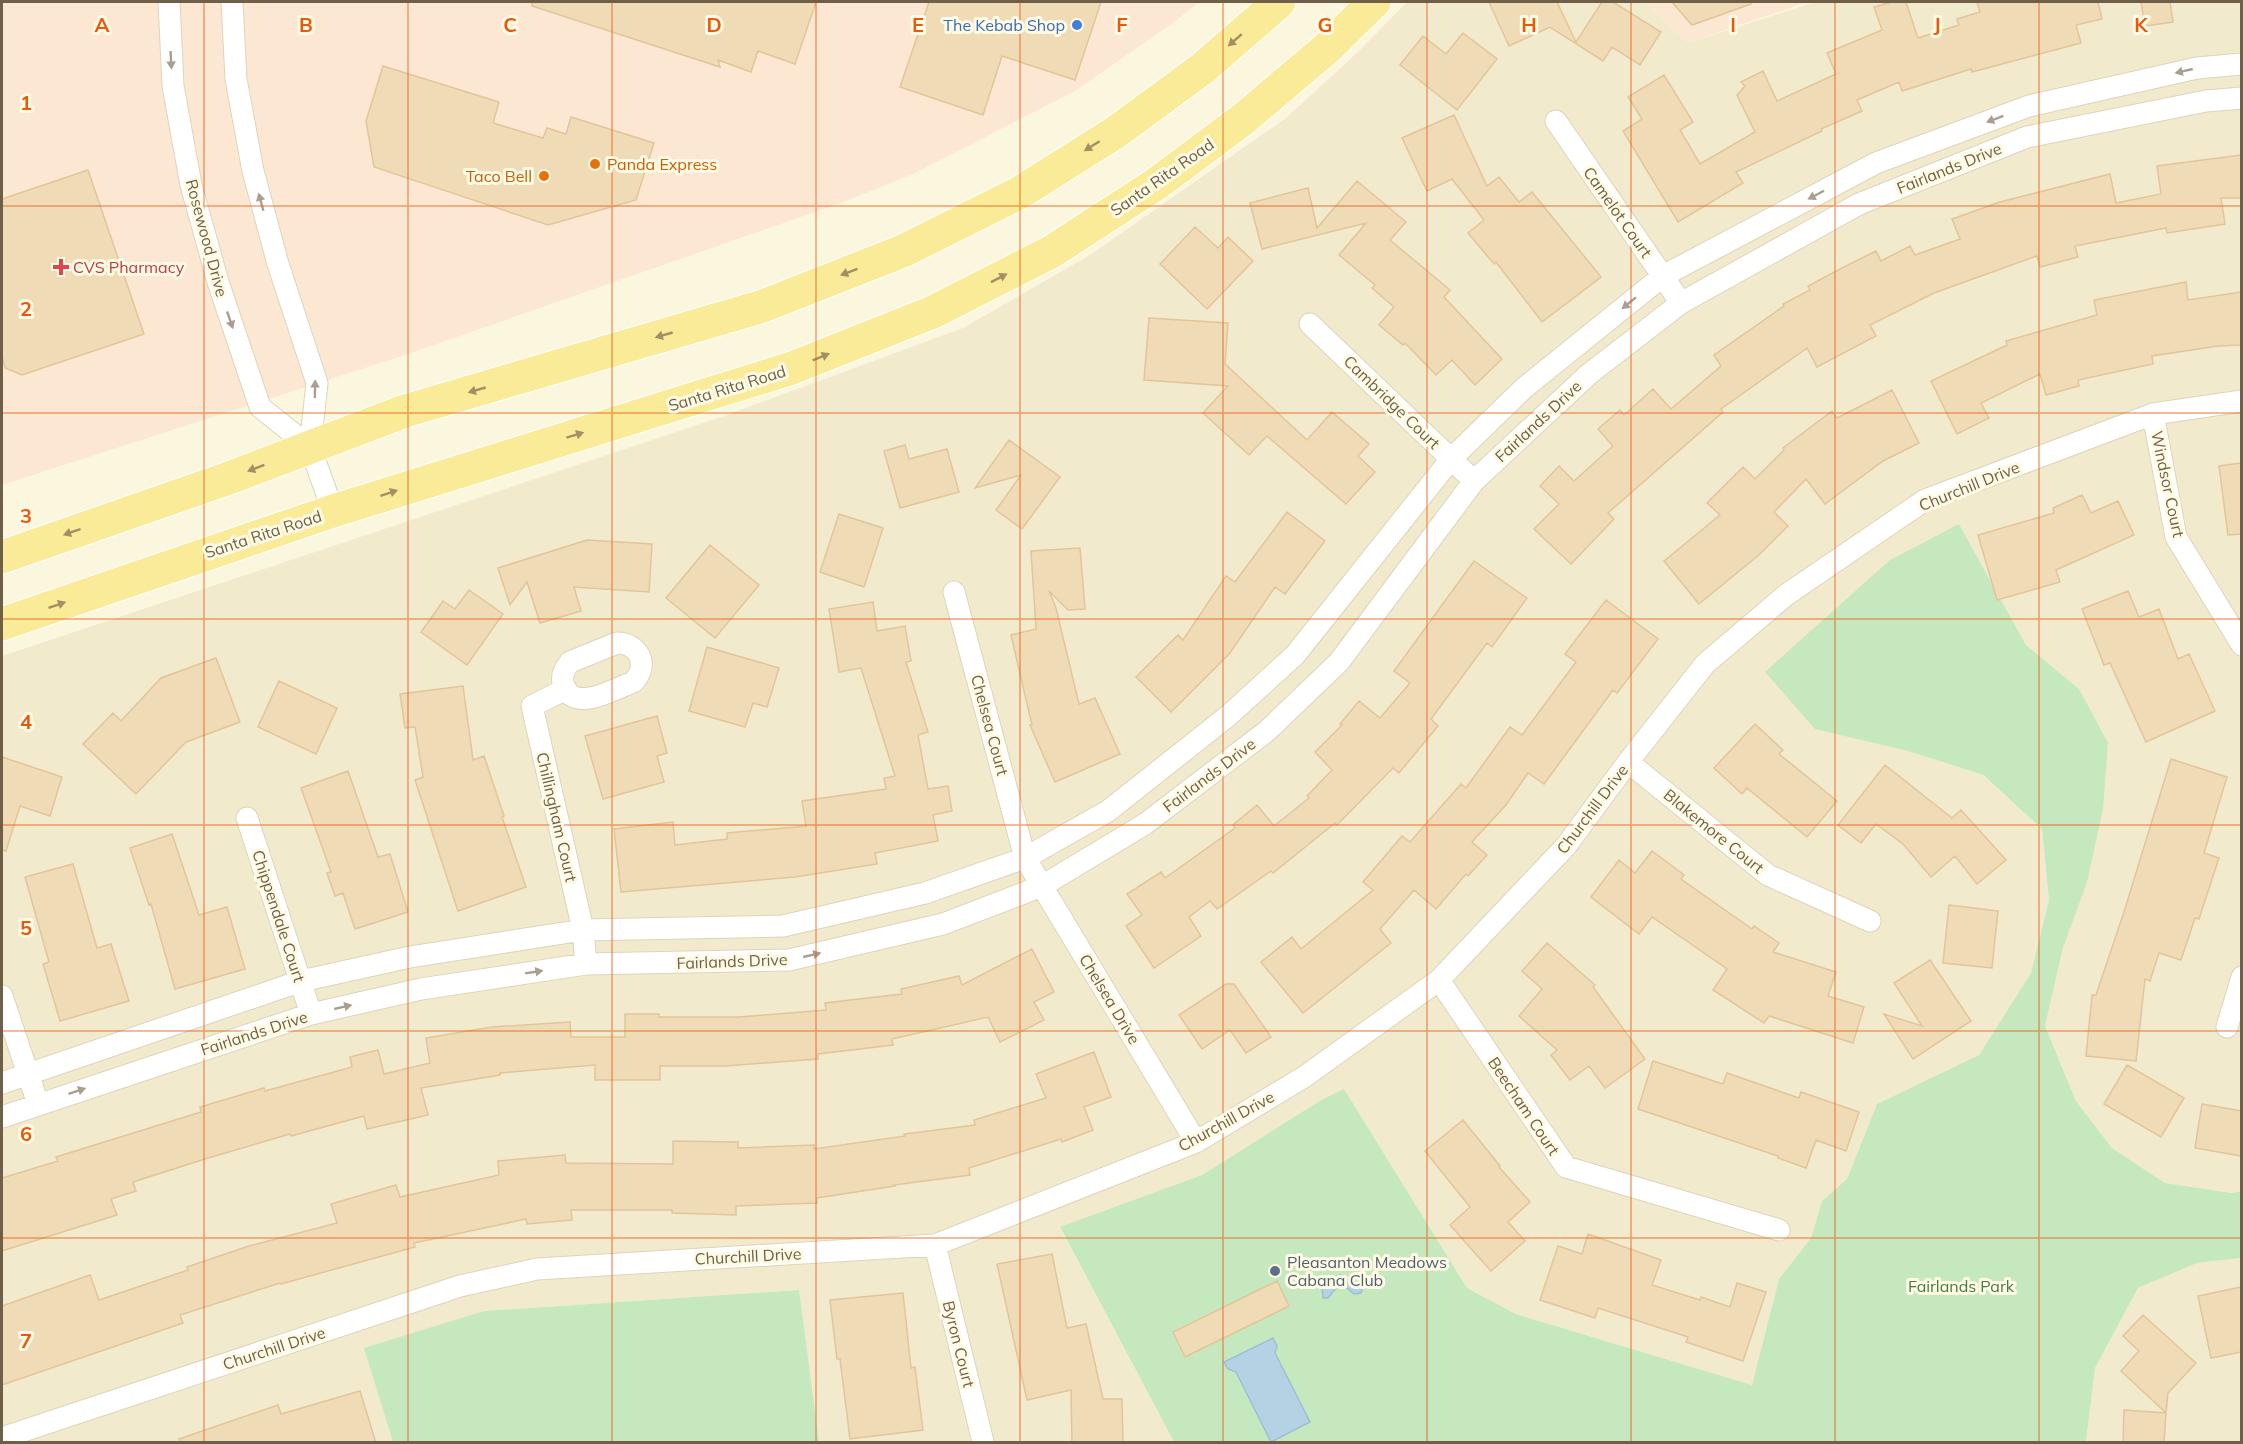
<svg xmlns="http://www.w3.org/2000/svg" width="2243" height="1444" font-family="Mulish,sans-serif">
<rect width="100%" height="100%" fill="#fbf7df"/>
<path fill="#f2eacd" d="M1407,2H1645L1688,43L1815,2H2241V1191L2232,1193L2165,1183L2112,1148L2076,1101L2045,1026L2063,948L2087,881L2079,689L2026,645L1959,524L1908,751L1982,775L2042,829L2049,900L2031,973L1979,1055L1877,1104L1847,1179L1822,1201L1811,1238L1779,1279L1752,1385L1516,1314L1467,1288L1344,1089L1321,1100L1202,1175L1060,1228L1174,1442H819L798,1290L484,1311L365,1349L393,1442H2V656L724,416L963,328L1090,255L1286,118L1360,50Z
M2241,1258V1442H2086L2095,1368L2138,1288L2197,1263Z"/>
<path fill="#fce8d2" d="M2,2H1199L1173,23L1075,91L913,174L841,203L405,355L2,485Z
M1645,2H1807L1688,43Z"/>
<path fill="#c6e8be" d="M1959,524L2026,645L2079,689L2108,743L2103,809L2087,882L2063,948L2045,1026L2076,1101L2112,1148L2165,1183L2232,1193L2242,1191L2241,1258L2197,1263L2138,1288L2095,1368L2086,1442H1174L1060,1227L1202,1175L1321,1100L1344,1089L1467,1288L1516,1314L1752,1385L1779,1279L1811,1238L1822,1201L1847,1179L1877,1104L1979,1055L2031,973L2049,900L2042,829L1983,775L1908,751L1815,729L1765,672L1890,560Z
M799,1290L819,1442H393L364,1348L484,1311Z"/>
<path fill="#b4d2e3" stroke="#9bbfd5" stroke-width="1.5" d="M1340,1275L1345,1277L1350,1285L1360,1286L1362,1290L1361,1293L1354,1294L1347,1288H1336L1328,1298H1323L1322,1289L1331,1286L1337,1276Z
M1273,1338L1277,1346L1275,1353L1310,1422L1271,1442L1236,1372L1228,1369L1224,1362Z"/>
<path fill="#f0dbb7" stroke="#e2c598" stroke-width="1.5" d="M532,2H816L795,64L758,51L751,72L718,60L720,67L532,6Z
M929,2H1101L1075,80L1002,56L983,115L900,87Z
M1489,2H1557L1576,42L1602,2H1613L1661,32L1640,65L1612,47L1603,61L1550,27L1509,46Z
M1672,2H1750L1751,4L1692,25Z
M1892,2H1906L1918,38L1959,25L1957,19L1980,12L1977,2H2098L2102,19L2076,25L2081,43L1972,72L1971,69L1902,91L1899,82L1857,100L1862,111L1821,129L1822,131L1736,172L1743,183L1678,222L1623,131L1642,119L1628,97L1664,75L1693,122L1680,130L1700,164L1755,132L1737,95L1745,86L1741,82L1763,71L1777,101L1836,74L1827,53L1882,30L1874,7Z
M2141,2H2170L2173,22L2145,26Z
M1463,33L1497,59L1457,110L1400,65L1423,36L1446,54Z
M383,66L499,102L493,123L543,138L547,128L566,134L571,117L654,143L636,200L548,225L374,167L366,121Z
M1454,115L1487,186L1499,177L1519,202L1532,192L1601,277L1542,322L1496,262L1494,264L1468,233L1484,220L1452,179L1427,191L1402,138Z
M2241,155V198H2221L2225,224L2167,233L2166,228L2075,246L2078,257L2040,267L2037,256L1934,293L1870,325L1876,336L1817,367L1807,348L1721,409L1723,412L1608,513L1614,519L1571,564L1534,529L1559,504L1540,486L1559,466L1574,481L1613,446L1598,429L1620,410L1624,415L1653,389L1671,409L1721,366L1714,355L1784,306L1783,304L1810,290L1808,286L1842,268L1876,251L1881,261L1910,246L1915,255L1960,239L1952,219L2000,202L2110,174L2116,203L2161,194L2157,166Z
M88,170L144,334L22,375L5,368L2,356V199Z
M1357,181L1406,222L1390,240L1450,290L1444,297L1502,359L1475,385L1452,360L1436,375L1405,343L1403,345L1379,325L1394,307L1372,288L1375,285L1339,255L1366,223L1262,249L1250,203L1308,188L1317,228Z
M1195,227L1218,248L1228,237L1253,261L1207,309L1160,264Z
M2186,282L2188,300L2241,292V345L2218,346L2152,356L2153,364L2078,380L2079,386L2046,395L2040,374L1981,403L1989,418L1957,434L1931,381L2007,345L2006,341L2097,315L2094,300Z
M1149,318L1228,323L1225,364L1307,440L1332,412L1369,444L1358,456L1375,472L1346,504L1267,436L1249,455L1203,413L1228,386L1144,380Z
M1892,390L1919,443L1883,461L1825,504L1806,479L1774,512L1788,526L1760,554L1699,604L1664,561L1720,515L1707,503L1743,467L1755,479L1784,450L1783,448L1832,411L1837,418Z
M1009,440L1060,477L1022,529L996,510L1021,475L975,488Z
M905,445L909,459L947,449L959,492L900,508L884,451Z
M2241,463V534L2228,535L2219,466Z
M2082,495L2091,513L2118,501L2134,535L2056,570L2060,582L1997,600L1978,535L2054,513L2053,508Z
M1287,512L1325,541L1285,594L1275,587L1230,653L1171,712L1136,677L1178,635L1183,640L1226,576L1235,582Z
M839,514L883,528L864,587L820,572Z
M587,540L652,544L649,592L574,587L581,611L540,623L527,582L510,605L498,568Z
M710,545L759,585L715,638L666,598Z
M1080,548L1085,609L1068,610L1049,591L1056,608L1079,704L1095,698L1120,754L1055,782L1030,725H1032L1011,635L1036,629L1031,551Z
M1474,561L1527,598L1492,647L1487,643L1431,719L1438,726L1399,773L1393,768L1337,825L1335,823L1273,873L1271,871L1217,909L1210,901L1189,917L1201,936L1154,968L1126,926L1142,915L1127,894L1161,872L1165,878L1235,828L1233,825L1257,805L1274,826L1309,798L1307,796L1332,770L1315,752L1342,725L1340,724L1359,701L1380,718L1410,683L1394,671Z
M469,590L503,614L467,665L421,632L443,601L455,609Z
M2128,591L2139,617L2159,609L2178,659L2189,654L2215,711L2146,742L2110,663L2104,665L2082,609Z
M1606,600L1658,639L1617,693L1613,690L1544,784L1528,773L1506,805L1472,842L1487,855L1468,876L1466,874L1436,909L1414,890L1380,929L1391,943L1303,1013L1261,962L1292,937L1301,949L1373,890L1363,882L1402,836L1410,842L1461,784L1466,788L1510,727L1522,735L1576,662L1565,654Z
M873,602L877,631L905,626L911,661L906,662L928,732L918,735L928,789L948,786L952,811L933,815L938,841L875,853L877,864L795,877L621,892L614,829L673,822L675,845L727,839V833L806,826L802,801L886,789L884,778L895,776L861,668L839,672L829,609Z
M707,647L779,668L767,707L753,703L745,727L689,711Z
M216,658L240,722L186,742L136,794L83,744L113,713L121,721L161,678Z
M279,681L337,708L316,754L258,727Z
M463,686L473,760L484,756L504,816L502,817L526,887L458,911L415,780L423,777L415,727L405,728L400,694Z
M657,716L667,753L657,756L664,782L603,799L585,736Z
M1755,724L1783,750L1779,754L1837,801L1807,837L1747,788L1742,794L1714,768Z
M2,757L62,777L50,816L20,806L6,851L2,850Z
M2171,759L2227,777L2204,853L2219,858L2199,919L2195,918L2181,960L2159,953L2150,981L2145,979L2136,1061L2086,1056L2092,995H2096L2124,912Z
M1885,765L1952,818L1961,810L2006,860L1977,884L1955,856L1931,877L1903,844L1876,824L1861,843L1838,825Z
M348,771L378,857L390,854L408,912L355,929L343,893L335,896L327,873L331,872L301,788Z
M172,834L199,915L227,907L245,969L175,989L151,904L149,905L130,848Z
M1652,851L1684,875L1681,879L1752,929L1754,926L1779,943L1773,952L1836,972L1828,996L1864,1007L1853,1043L1769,1016L1764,1023L1713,990L1727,969L1652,917L1639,934L1591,897L1619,860L1635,873Z
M73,864L97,948L111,944L129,1001L60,1021L43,964L49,962L25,877Z
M1949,905L1998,911L1992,968L1943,963Z
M1547,943L1595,985L1593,987L1645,1059L1605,1088L1589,1066L1570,1080L1551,1055L1557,1050L1519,1016L1542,989L1522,971Z
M1032,949L1054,992L1034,1002L1044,1020L1000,1042L988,1017L892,1039L893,1045L818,1054V1059L725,1066H660V1080H595V1065L500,1073V1075L421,1088L428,1115L367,1129L364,1116L291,1136L290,1134L205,1159L133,1182L136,1191L111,1199L117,1215L2,1251V1178L58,1161L56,1157L201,1112L200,1107L264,1088L265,1091L352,1067L350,1057L378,1050L384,1074L430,1063L426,1038L492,1027L570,1022L571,1037H625V1014H659V1017H739L826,1010L825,1003L902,994L901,989L959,976L962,985Z
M1930,960L1971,1021L1913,1059L1884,1014L1922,1026L1894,983Z
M1226,984H1234L1271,1037L1246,1053L1230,1030L1202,1049L1179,1015Z
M1094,1052L1111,1097L1084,1107L1093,1130L1062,1142L1061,1139L969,1168L970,1175L894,1185L895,1186L817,1198V1203L736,1206V1215L672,1213V1210H571L572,1220L527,1224L526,1219L414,1243L415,1247L281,1284L280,1283L180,1315L183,1323L2,1385V1306L90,1275L99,1300L188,1270L187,1267L249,1246L337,1223L331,1204L396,1185L400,1197L499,1175L498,1161L565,1155L566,1163L673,1164V1141L738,1142V1148L814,1145V1149L905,1136L904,1134L975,1125L974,1120L1046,1098L1036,1074Z
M1653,1061L1723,1084L1727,1073L1799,1098L1801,1092L1859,1112L1846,1151L1816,1140L1806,1168L1778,1158V1156L1638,1109Z
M2127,1065L2184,1098L2161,1137L2104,1104Z
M2202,1104L2241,1111V1156L2195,1148Z
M1463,1120L1500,1166L1499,1167L1530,1202L1508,1222L1525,1241L1491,1271L1450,1225L1470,1207L1425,1151Z
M1588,1234L1661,1260L1652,1285L1700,1300L1701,1297L1730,1307L1737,1283L1766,1292L1743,1361L1686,1342L1688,1337L1598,1308L1595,1318L1540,1300L1558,1246L1582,1254Z
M1052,1254L1067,1328L1086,1324L1103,1399H1122L1123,1443H1072L1071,1390L1027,1400L997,1264Z
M1277,1281L1289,1306L1185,1357L1173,1332Z
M2241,1287V1352L2211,1358L2198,1296Z
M903,1293L911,1368L915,1367L923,1430L850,1439L840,1359H837L830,1300Z
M2143,1315L2196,1363L2168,1393L2166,1413L2121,1371L2139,1351L2123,1336Z
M360,1391L376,1443H180L179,1439L278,1405L281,1414Z
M2124,1410L2166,1413L2164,1443H2123Z"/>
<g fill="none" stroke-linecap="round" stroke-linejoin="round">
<g stroke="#ded4bb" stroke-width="23">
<path id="street" d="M169,2L173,86L191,185L218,282L260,407L310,447
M232,2L236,79L253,171L278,264L317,383L310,447L333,511
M1556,121L1681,303
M1310,324L1474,481
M2153,414L2176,537L2242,645
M954,592L1025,858L1196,1142
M617,643C639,643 650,666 633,682C614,689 572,715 563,683C561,675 565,668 570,662Z
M566,689L532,706L583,930L586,964
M1628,762L1768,875L1870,921
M247,818L311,1014
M1439,980L1566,1167L1779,1230
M2,996L38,1104
M2227,1027L2242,977
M2,1083L301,981L410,957L583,930L783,926L925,893L1025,858L1108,811L1228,716L1295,655L1451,459L1524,388L1663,276L1876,163L2029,106L2197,68L2242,64
M2,1117L311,1014L421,989L586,964L789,960L943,924L1042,886L1145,824L1267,731L1339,662L1474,481L1589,374L1681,303L1859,204L2027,137L2206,101L2242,98
M935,1245L983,1442
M2,1438L460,1286L537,1269L935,1245L1196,1142L1304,1077L1439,980L1566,846L1628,762L1705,664L1786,595L1925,500L2153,414L2242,401"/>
</g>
<g stroke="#fff" stroke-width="35">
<path id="primary" d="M2,557L229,478L405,411L763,306L903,251L1019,193L1116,132L1203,68L1279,2
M2,624L333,511L792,368L933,312L1051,252L1156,184L1242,120L1326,49L1374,2"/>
</g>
<use href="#street" stroke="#fff" stroke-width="21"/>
<use href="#primary" stroke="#f9eb98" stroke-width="33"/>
</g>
<defs><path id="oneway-solid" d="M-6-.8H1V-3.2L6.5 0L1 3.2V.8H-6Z" transform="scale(1.5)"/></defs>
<g fill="#a09064">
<use href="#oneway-solid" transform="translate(1235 40) rotate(139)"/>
<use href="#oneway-solid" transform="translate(1092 146) rotate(148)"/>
<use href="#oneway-solid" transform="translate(849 272) rotate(159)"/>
<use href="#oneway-solid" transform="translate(999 278) rotate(-27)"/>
<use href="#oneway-solid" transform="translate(664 335) rotate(164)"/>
<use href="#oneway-solid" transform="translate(821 357) rotate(-22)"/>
<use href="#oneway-solid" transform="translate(477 390) rotate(164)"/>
<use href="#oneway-solid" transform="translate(575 435) rotate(-17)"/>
<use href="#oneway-solid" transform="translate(256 468) rotate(159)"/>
<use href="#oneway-solid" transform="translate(389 493) rotate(-18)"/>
<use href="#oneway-solid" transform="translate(72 532) rotate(161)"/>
<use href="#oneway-solid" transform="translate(57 605) rotate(-19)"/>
</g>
<g fill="#a99f91">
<use href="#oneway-solid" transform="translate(171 60) rotate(87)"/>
<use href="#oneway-solid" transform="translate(2184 71) rotate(167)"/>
<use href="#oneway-solid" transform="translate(1995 119) rotate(159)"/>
<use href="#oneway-solid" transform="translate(1816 195) rotate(152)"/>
<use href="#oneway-solid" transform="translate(261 202) rotate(-105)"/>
<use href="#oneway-solid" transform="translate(1629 303) rotate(141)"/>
<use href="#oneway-solid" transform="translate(230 320) rotate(71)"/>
<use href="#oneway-solid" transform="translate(315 389) rotate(-89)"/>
<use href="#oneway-solid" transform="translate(812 955) rotate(-13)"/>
<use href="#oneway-solid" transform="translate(534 972) rotate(-9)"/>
<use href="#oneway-solid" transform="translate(343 1007) rotate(-13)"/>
<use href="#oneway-solid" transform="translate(77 1091) rotate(-18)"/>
</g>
<path fill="none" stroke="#e8590c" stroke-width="1.5" stroke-opacity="0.55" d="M204,2V1442M408,2V1442M612,2V1442M816,2V1442M1020,2V1442M1223,2V1442M1427,2V1442M1631,2V1442M1835,2V1442M2039,2V1442M2,206H2242M2,413H2242M2,619H2242M2,825H2242M2,1031H2242M2,1238H2242"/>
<circle fill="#3f7fe0" stroke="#fffae4" stroke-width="2" cx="1077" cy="25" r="6"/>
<g fill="#e8710a" stroke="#fffae4" stroke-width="2">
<circle cx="595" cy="164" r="6"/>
<circle cx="544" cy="176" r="6"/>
</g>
<path fill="#e0444e" stroke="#fffae4" stroke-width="2" d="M58 258h6v6h6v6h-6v6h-6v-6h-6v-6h6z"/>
<circle fill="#5c6f8a" stroke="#fffae4" stroke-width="2" cx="1275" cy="1271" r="6"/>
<g text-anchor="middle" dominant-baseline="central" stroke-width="6" stroke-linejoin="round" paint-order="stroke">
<g font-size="16" fill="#366cbe" stroke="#fffae4" text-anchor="end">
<text x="1065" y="25">The Kebab Shop</text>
</g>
<g font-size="16" fill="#c56008" stroke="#fffae4" text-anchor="start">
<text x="607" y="164">Panda Express</text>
<text x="532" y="176" text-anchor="end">Taco Bell</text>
</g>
<g font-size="16" fill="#705f48" stroke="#fffae4">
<text transform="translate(1949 168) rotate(-22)">Fairlands Drive</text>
<text transform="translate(1162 177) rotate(-35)">Santa Rita Road</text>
<text transform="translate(1618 212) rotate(55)">Camelot Court</text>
<text transform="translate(207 238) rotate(75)">Rosewood Drive</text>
<text transform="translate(727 388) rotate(-17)">Santa Rita Road</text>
<text transform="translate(1392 402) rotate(44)">Cambridge Court</text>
<text transform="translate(1538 421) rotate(-43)">Fairlands Drive</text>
<text transform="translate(2168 484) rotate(78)">Windsor Court</text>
<text transform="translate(1969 486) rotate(-22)">Churchill Drive</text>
<text transform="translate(263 534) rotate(-18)">Santa Rita Road</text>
<text transform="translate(990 725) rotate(75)">Chelsea Court</text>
<text transform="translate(1209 775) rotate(-37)">Fairlands Drive</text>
<text transform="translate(1592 809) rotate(-53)">Churchill Drive</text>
<text transform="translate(557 817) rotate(77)">Chillingham Court</text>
<text transform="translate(1714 831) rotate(39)">Blakemore Court</text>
<text transform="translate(279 916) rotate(72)">Chippendale Court</text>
<text transform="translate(732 961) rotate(-2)">Fairlands Drive</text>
<text transform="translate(1110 999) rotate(59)">Chelsea Drive</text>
<text transform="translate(254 1033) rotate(-18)">Fairlands Drive</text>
<text transform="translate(1524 1106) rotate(56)">Beecham Court</text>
<text transform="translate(1226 1121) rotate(-29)">Churchill Drive</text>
<text transform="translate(748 1256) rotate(-3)">Churchill Drive</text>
<text transform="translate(959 1344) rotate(76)">Byron Court</text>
<text transform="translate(274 1348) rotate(-18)">Churchill Drive</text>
</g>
<g font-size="16" fill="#be3a42" stroke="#fffae4" text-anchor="start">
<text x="73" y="267">CVS Pharmacy</text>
</g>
<g font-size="16" fill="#4e5e75" stroke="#fffae4" text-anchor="start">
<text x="1287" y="1262">Pleasanton Meadows<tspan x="1287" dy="18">Cabana Club</tspan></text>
</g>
<g font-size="16" fill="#467b42" stroke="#fffae4">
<text x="1961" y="1286">Fairlands Park</text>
</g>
</g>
<g font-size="20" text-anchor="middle" font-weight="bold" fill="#e8590c" stroke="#fffae4" stroke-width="6" stroke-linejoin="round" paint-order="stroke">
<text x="102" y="32">A</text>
<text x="306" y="32">B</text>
<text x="510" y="32">C</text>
<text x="714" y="32">D</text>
<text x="918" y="32">E</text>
<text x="1122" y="32">F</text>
<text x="1325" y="32">G</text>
<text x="1529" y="32">H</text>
<text x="1733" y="32">I</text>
<text x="1937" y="32">J</text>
<text x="2141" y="32">K</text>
<text x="26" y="110">1</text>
<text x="26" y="316">2</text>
<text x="26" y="523">3</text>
<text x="26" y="729">4</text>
<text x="26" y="935">5</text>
<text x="26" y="1141">6</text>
<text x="26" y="1348">7</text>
</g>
<rect width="2243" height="1444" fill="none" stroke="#705f48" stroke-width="6"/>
</svg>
